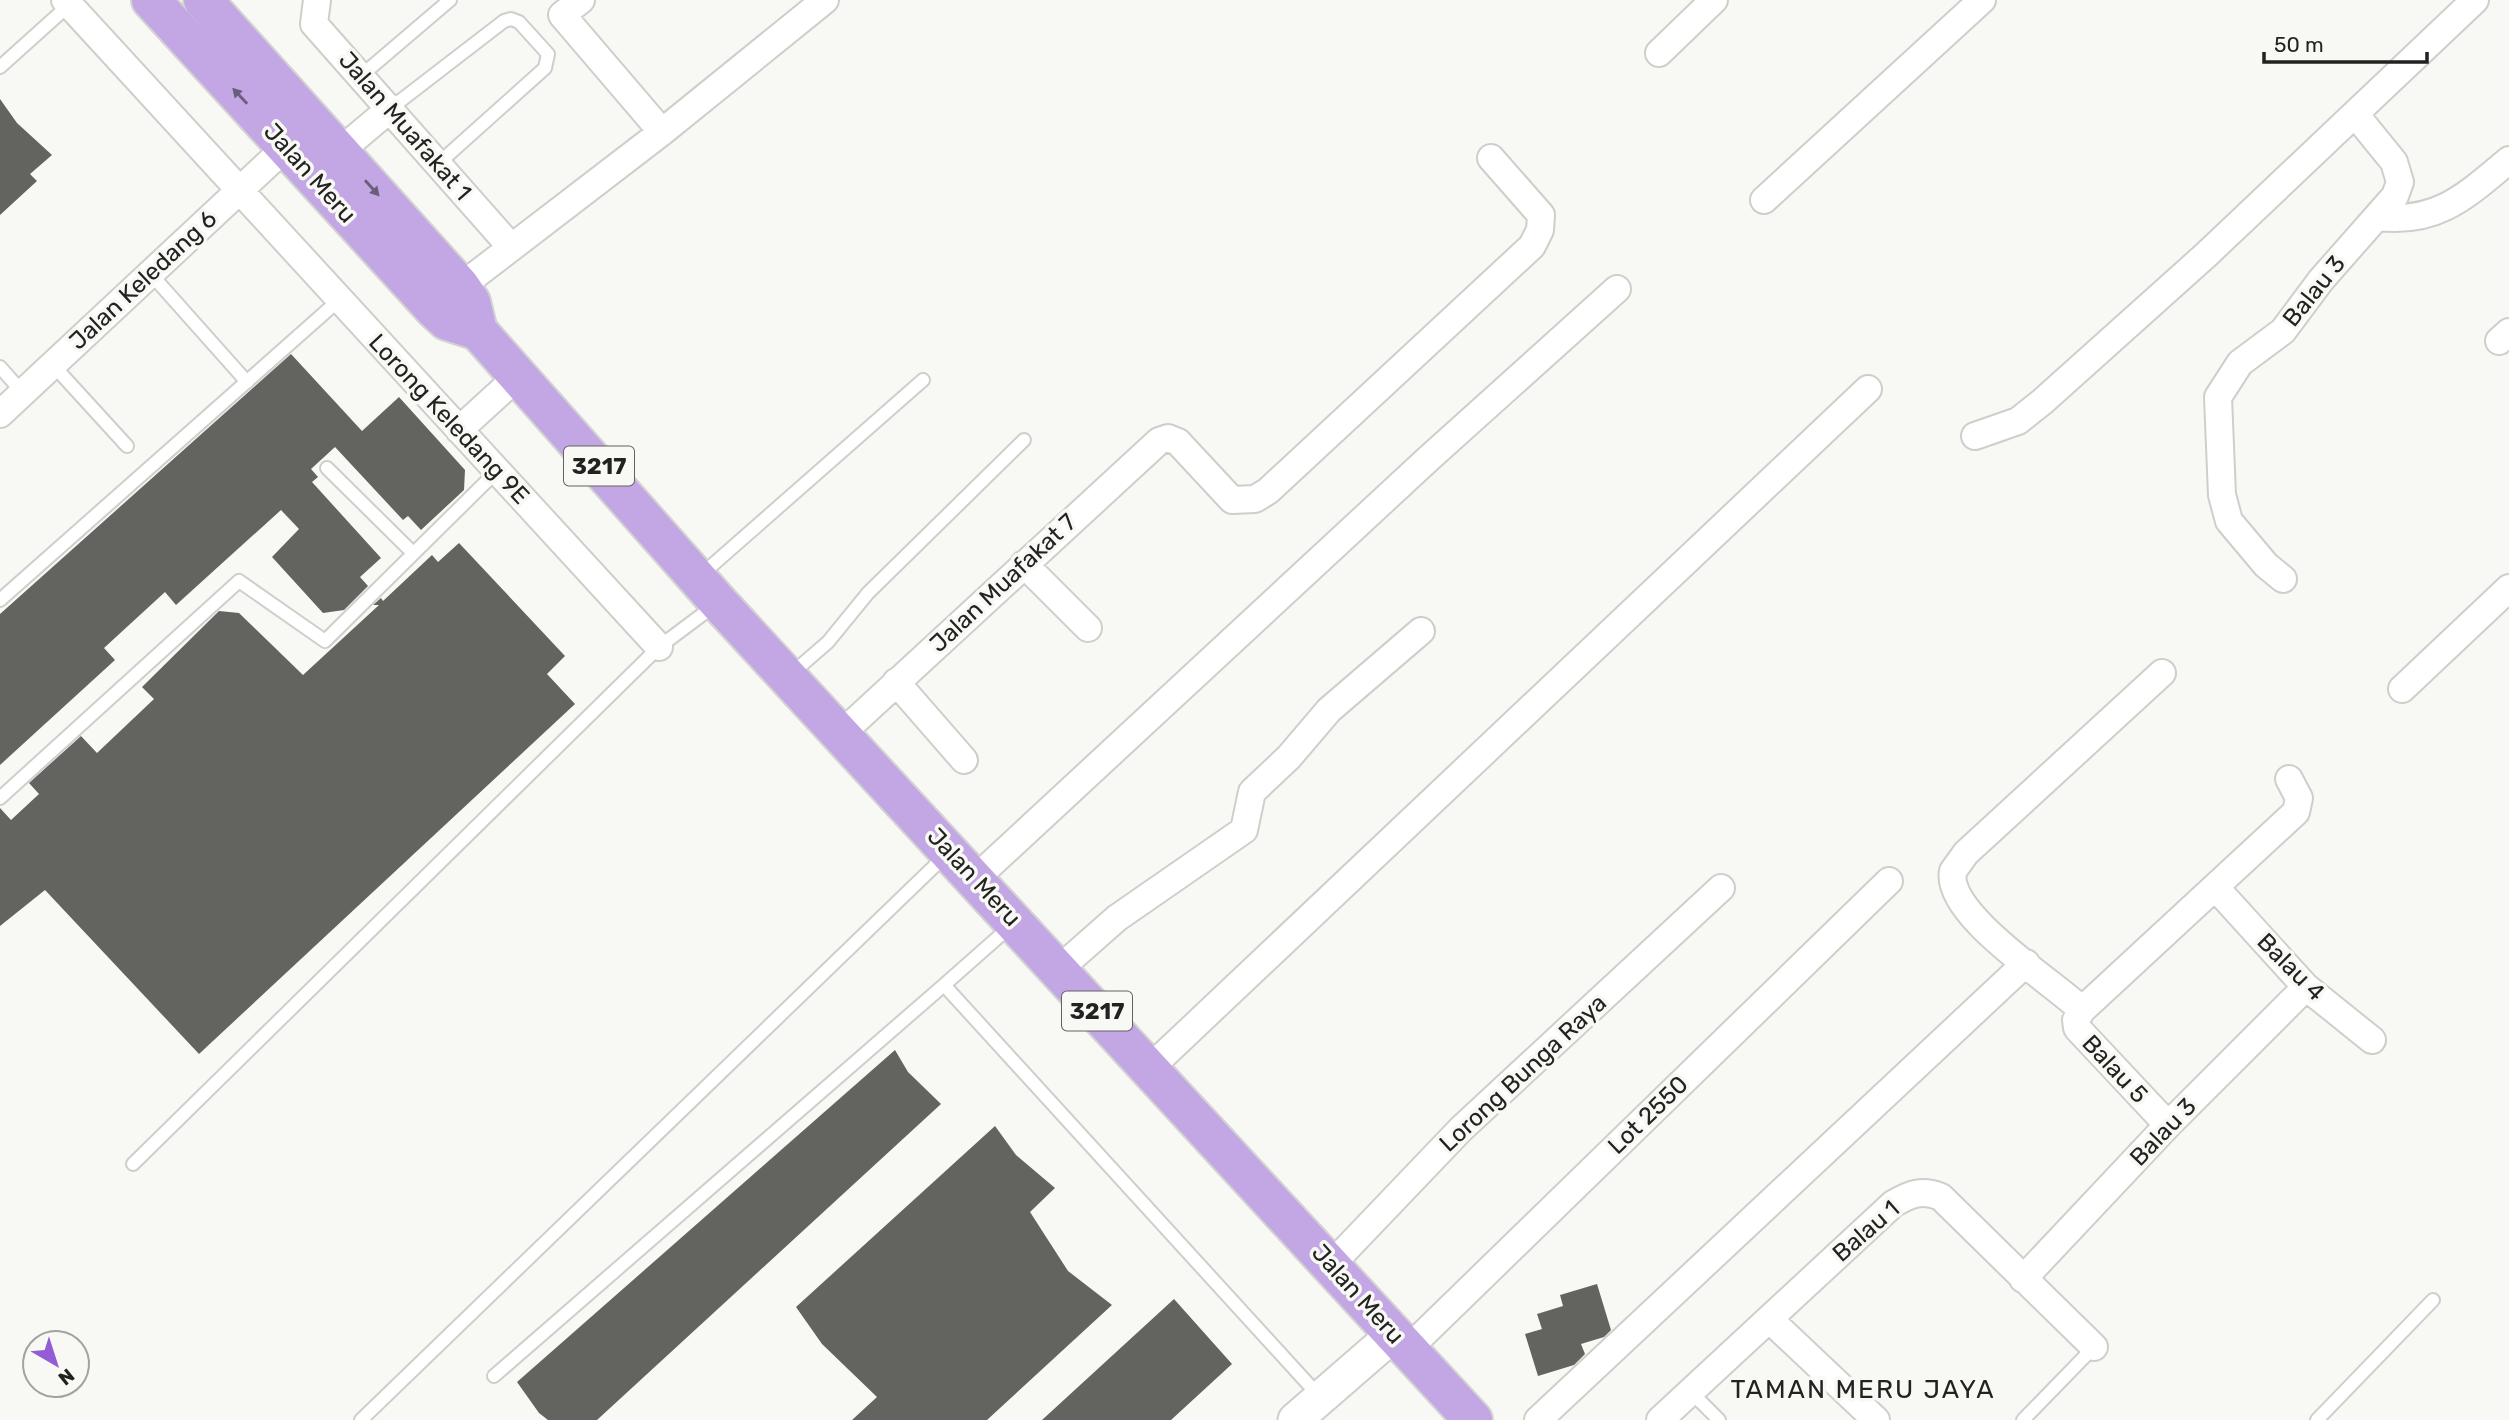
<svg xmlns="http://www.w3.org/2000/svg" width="2509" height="1420" font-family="Rubik,sans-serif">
<rect width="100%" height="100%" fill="#f8f8f4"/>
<path fill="#63635f" d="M0,99L17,123L52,155L30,174L37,181L0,215Z
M291,354L362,431L399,397L465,470L464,490L421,530L408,516L403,520L335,447L311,469L318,477L312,482L381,558L360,577L368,586L344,610L323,613L272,557L299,529L281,510L176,605L165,592L104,648L115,660L0,765V614Z
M459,543L565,656L547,674L575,704L199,1054L45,890L0,926V808L11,820L39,794L29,783L81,736L97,753L154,699L142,687L219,611L239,613L303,675L379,605H373L381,598L383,601L432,555L438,562Z
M895,1050L908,1072L941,1104L597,1420H548L539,1413L517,1382Z
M995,1126L1016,1155L1055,1188L1030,1212L1068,1271L1112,1305L987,1420H852L877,1397L822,1344L796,1307Z
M1597,1284L1611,1330L1604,1337L1581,1344L1585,1354L1574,1365L1538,1376L1525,1334L1542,1329L1537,1314L1563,1306L1560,1295Z
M1174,1299L1232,1364L1171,1420H1042Z"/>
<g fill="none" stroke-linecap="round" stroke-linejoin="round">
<g stroke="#cecfca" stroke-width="16">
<path id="service" d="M0,67L69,5
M362,75L450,0
M391,108L504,21L511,19L519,22L548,54L545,68L439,163
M150,273L247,382
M53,365L127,446
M0,367L23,393
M327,468L413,553
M701,575L923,380
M0,600L339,300
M790,675L828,642L868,593L1024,440
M0,798L239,581L325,641L497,471
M944,985L1012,925
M133,1164L659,647L715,605
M494,1376L944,985L1320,1397
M1691,1392L1719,1420
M361,1420L947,854
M2023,1420L2094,1347
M2317,1420L2433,1300"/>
</g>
<g stroke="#cecfca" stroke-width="30">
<path id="minor" d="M65,0L659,647
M317,0L314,24L511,247
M581,0L562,15L662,132
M1659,53L1714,0
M340,151L391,108
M1764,200L1982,0
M2379,217C2438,224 2467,195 2509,160
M447,297L662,132L825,0
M2499,341L2509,332
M0,414L286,147
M459,430L518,376
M1975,436L2018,421L2042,402L2207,254L2475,0
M1024,564L1088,628
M2283,579L2266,565L2229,521L2222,495L2218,397L2240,363L2283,331L2321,280L2395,196L2400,182L2394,162L2355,114
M896,682L964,760
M2402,689L2509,588
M841,734L1159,441L1168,438L1178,442L1232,500L1255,499L1268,491L1532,246L1540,230L1541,215L1491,158
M975,879L1427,460L1617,289
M2216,888L2306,987L2372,1040
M1058,970L1117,918L1244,830L1252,792L1289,757L1329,710L1421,631
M2082,1010C2053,982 1944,914 1953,871L1966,853L2162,673
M1150,1068L1868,389
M2168,1125L2077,1028L2076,1020L2082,1010L2296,812L2299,798L2289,779
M1331,1265L1461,1129L1721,888
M2023,1279L2168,1125L2306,987
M1769,1319L1876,1420
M1408,1349L1889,881
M1538,1420L2026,963
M1660,1420L1893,1204C1910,1194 1922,1189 1941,1197L2094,1347"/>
</g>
<g stroke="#cecfca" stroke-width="37">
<path id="tertiary" d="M1295,1420L1394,1334"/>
</g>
<g stroke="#d3d3d2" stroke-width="42">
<path id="primary" d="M151,0L434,309L447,321L478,331
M203,0L460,286L471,302L478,331L719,603L1473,1420"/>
</g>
<use href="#service" stroke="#fff" stroke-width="12"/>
<use href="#minor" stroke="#fff" stroke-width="26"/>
<use href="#tertiary" stroke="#fff" stroke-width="33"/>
<use href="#primary" stroke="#c2a7e4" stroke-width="38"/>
</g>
<defs><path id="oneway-solid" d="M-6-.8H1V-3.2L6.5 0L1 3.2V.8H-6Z" transform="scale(1.75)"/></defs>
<g fill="#6a5e78">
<use href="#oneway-solid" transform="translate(240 96) rotate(-133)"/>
<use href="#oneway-solid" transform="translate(372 188) rotate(48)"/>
</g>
<g text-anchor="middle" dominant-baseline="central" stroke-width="7" stroke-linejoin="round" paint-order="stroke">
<g fill="#f8f8f4" stroke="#626260" stroke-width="2">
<rect x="564" y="446.5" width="70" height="39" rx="5"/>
<rect x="1062" y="991.5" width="70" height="39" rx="5"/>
</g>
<g font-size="23" font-weight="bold" fill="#222220">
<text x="599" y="466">3217</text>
<text x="1097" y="1011">3217</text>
</g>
<g font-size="24" fill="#222220" stroke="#f8f8f4">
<text transform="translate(405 126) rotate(49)">Jalan Muafakat 1</text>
<text transform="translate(310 173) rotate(48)">Jalan Meru</text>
<text transform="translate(143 280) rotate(-43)">Jalan Keledang 6</text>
<text transform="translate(2314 291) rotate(-51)">Balau 3</text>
<text transform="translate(449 419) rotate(47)">Lorong Keledang 9E</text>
<text transform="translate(1003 583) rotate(-43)">Jalan Muafakat 7</text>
<text transform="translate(974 877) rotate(47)">Jalan Meru</text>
<text transform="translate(2291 967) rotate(45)">Balau 4</text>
<text transform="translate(2115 1069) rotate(47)">Balau 5</text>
<text transform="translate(1523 1073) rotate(-43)">Lorong Bunga Raya</text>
<text transform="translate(1648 1115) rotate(-44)">Lot 2550</text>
<text transform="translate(2163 1132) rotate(-46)">Balau 3</text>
<text transform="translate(1866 1231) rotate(-41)">Balau 1</text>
<text transform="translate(1358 1294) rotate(48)">Jalan Meru</text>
</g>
<g font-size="26" letter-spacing="2" fill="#222220" stroke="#f8f8f4">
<text x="1863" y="1389">TAMAN MERU JAYA</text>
</g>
</g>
<g transform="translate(56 1364) rotate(141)"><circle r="33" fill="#f8f8f4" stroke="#a2a29f" stroke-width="2"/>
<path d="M0-5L12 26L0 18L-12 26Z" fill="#945dd5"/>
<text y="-10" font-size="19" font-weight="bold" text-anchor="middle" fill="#222220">N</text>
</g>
<path d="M2264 52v10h163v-10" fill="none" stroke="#222220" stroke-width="3.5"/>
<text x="2274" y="52" font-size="21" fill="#222220" stroke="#f8f8f4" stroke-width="5" paint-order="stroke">50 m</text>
</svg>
